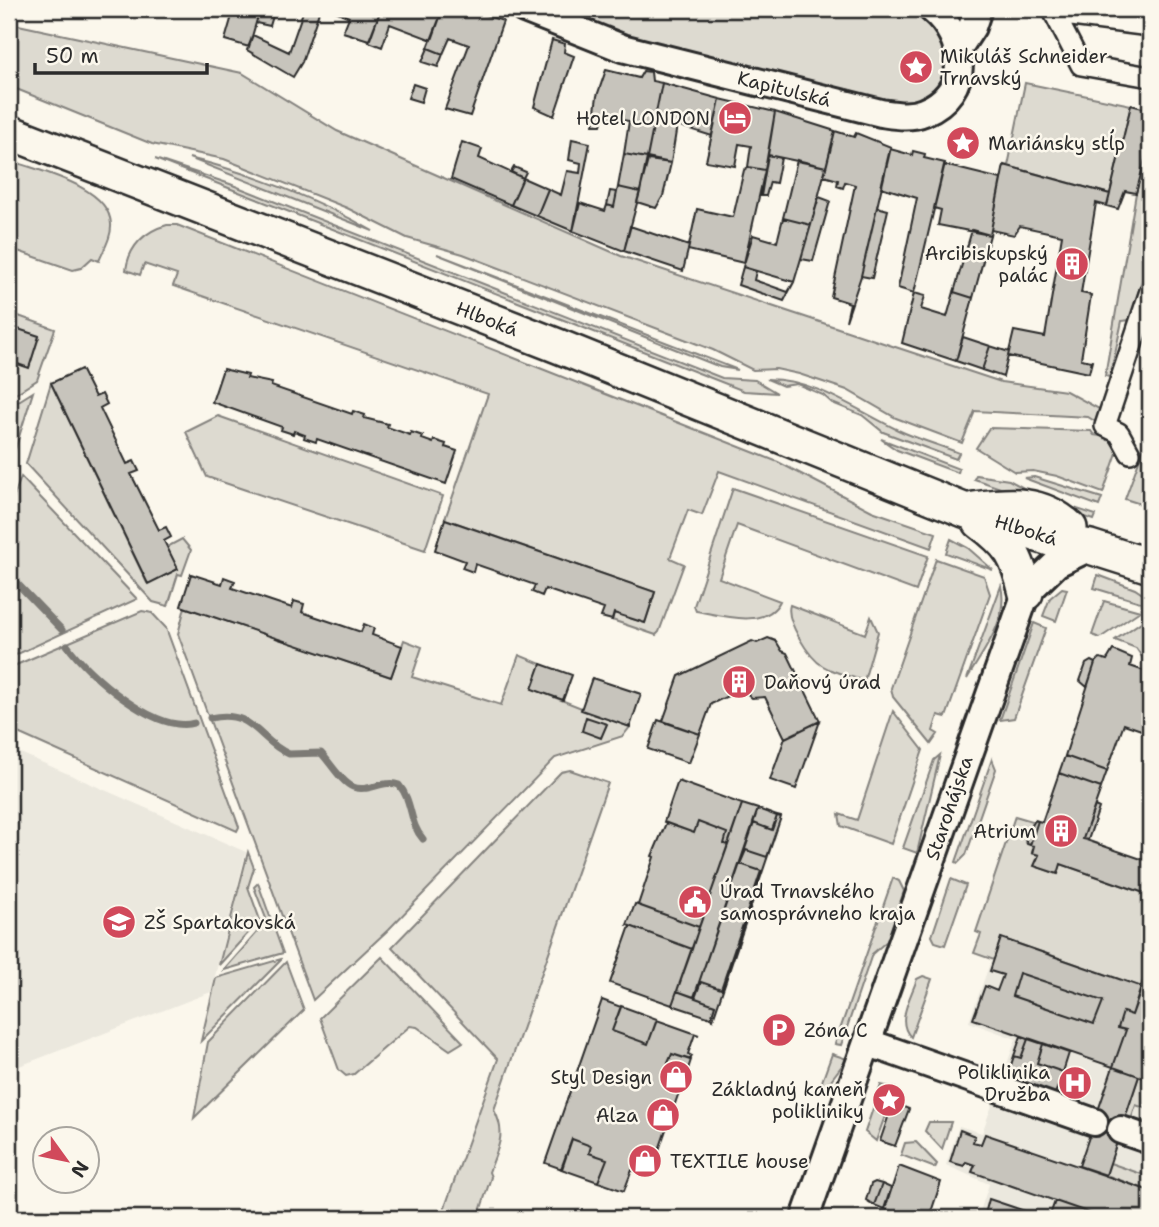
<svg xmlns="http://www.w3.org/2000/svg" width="1159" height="1227" font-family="'Shantell Sans',sans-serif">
<rect width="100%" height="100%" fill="#fbf7ec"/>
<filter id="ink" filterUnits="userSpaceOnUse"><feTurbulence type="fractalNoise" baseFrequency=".0143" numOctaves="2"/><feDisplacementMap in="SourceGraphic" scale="14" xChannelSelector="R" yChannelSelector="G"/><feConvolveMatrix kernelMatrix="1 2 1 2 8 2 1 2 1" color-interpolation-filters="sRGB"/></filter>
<g filter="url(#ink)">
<path fill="#ebe8de" d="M9,748L246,852L211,992L9,1070Z
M1000,935L1150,954V1218H978L989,1184L946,1165L959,1126L982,1133L1016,1039L969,1022Z"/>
<path fill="#dddad0" stroke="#84827e" stroke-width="2" d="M523,9H932L955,83L906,116Z
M9,23L242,73L337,131L621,256L1001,382L1066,391L1103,411L1096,422L1088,417L975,411L962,443L896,418L847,390L799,374L776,369L753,370L713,350L463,254L407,238L347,208L224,159L152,144L9,86Z
M1025,83L1131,105L1110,194L1008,166Z
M1147,152L1150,153V254L1130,320L1122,321L1110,377L1105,376L1136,193Z
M189,158C251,173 317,199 373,231Z
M155,159L230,184L722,378L755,380L777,393L744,391Z
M9,160C39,171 109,186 111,224C112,236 104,249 99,261L92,258L81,268L73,270L9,248Z
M167,225H177L778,462L872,511L936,533L931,548L719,471L702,515L688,510L670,558L684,564L659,632L656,635L612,620L614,613L645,623L655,592L445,519L488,394L173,286L177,275L144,264L140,275L126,270C129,246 145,231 167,225Z
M437,254L738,370L720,367Z
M13,314L55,329L37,380L9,398V361L29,367L39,337L9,326Z
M767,379C815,379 856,410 898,430C917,439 939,445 959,453L956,459L883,432L862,415L832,403L823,395L797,384L783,386Z
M51,383L147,583L177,569L167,547L182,539L191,550L182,575L178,574L168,606L153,602L26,464Z
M33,392L9,469V407Z
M218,416L443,496L425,550L207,477L186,432Z
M989,428L1091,431L1094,435L1107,437L1118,450L1103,493L1057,476L1033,471L1015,472L976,448Z
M1149,433L1150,434V507L1125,499Z
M881,439L959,469L958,473L897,450Z
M976,475L1009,480L1040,497L1096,515L1094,520L974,479Z
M21,477L137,599L9,658V510Z
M1034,477L1102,498L1099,506L1024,478Z
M733,488L928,556L916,591L737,525L719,578L780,601C766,630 720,615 696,611L694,606Z
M951,539L968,548L993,570L946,553Z
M936,559L984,576L990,594L946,717L938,715L933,731L938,734L931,744L893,697L891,688Z
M1098,575L1135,589L1150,599V605L1094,588Z
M1001,586C1009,620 983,651 967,679Z
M1062,588L1067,589L1056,621L1043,616L1050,598Z
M1104,601L1140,611L1100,638L1092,635Z
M790,605L865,634L871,617L878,632L864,681C851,676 835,673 823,666C809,658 785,620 790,605Z
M185,607L391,677L404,640L422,647L412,677L501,705L519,655L541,664L533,689L630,727L623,736L555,758L388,930L313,1000L178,634Z
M142,611L152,613L166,628L239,827L237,831L9,729V668Z
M1150,616V662L1144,660L1136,648L1115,640Z
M1034,623L1046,628L1014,718L1000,720Z
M893,711L923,750L891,844L841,826L839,814L857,820Z
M940,755L917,853L903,848L934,760Z
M992,759L996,769L966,855L958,863L956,862Z
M570,770L608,783L494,1110C507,1134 498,1148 489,1172L491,1177L478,1218H441L498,1059L392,947L561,772Z
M1015,816L1032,821L1025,842L1034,846L1032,853L1039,855L1035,866L1057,874L1061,864L1150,895V959L1142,987L1001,938L994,960L974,953L981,934L976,932Z
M248,852L254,868L248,887L260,920L219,965Z
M893,878L899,881L904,891L887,941L872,954L841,1045L835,1044Z
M951,879L966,885L945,945L935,942L932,936Z
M258,883L283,953L224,970L267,921L254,887Z
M382,957L463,1042L450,1050L417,1027L410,1026L354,1074L346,1076L339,1070L320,1018Z
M281,959V960L201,1041L216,978Z
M286,962L304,1010L194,1118L208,1042Z
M923,976L932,979L911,1037C895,1022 911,997 917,979Z
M832,1054L847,1059L824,1089L820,1087Z
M1139,1076L1150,1080V1110L1136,1105L1131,1120L1125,1118Z
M881,1085L895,1088L876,1141L865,1132Z
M929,1122H951L942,1149L925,1131Z
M916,1142L937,1164L935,1168L901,1155L905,1143Z
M1110,1163L1150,1177V1191L1106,1175Z"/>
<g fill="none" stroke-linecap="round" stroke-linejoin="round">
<path stroke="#7b7a75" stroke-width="7" d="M9,575L62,630
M67,645C88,675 156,734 194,723
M210,718C253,708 258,741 289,754L321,753C330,762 341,782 353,787C367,793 384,779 399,785C413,801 409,824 423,839"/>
</g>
<path fill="#c7c4bc" stroke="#2b2b2b" stroke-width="2" d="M234,9H260L249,47L225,40Z
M260,9H275L270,26L256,23Z
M304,9H320L302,62L293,77L247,50L253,35L289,52Z
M331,9H381L369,40L343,32L349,17Z
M381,9H443L432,40L390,24L382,47L369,42Z
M443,9H468L503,21L470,116L445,109L469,45L450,38L443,54L428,48Z
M552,40L565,44L564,52L574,56L554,116L534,107Z
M428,48L443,54L438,67L422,62Z
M606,70L639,78L643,71L651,72L652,81L662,83L647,158L624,154L629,121L603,117L601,125H593L597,96Z
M662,83L720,99L712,136L677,125L671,163L647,158Z
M413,84L425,88L421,102L408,98Z
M720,99L775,112L765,170L748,167L751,146L739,144L735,166L706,161Z
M1131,105L1150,110V153L1147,152L1136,193L1125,191L1118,209L1107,206Z
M775,112L835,131L826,167L768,155Z
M835,131L854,137L856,133L891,147L861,276L846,321L850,303L831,297L855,185L845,182L843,188L837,186L838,180L824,176Z
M572,139L590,143L573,231L537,216L548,189L561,195L567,171L580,173L581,163L569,160Z
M462,142L482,149L479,158L523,178L511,205L451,179Z
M890,149L912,155L913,151L925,154L924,158L945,163L914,293L898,288L917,198L881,187Z
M624,154L647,158L640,192L618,187Z
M768,155L781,158L776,183L770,182L766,196H761Z
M648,160L671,163L663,196L656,208L637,202Z
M797,160L826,167L811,225L783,218Z
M944,165L1001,179L990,235L938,225L941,210L934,208Z
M1004,165L1110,194L1107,206L1096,203L1081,293L1091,295L1081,359L1092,361L1089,373L1008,356L1014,331L1045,337L1062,235L1020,226L1014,235L991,230Z
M514,167L526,172L523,178L511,172Z
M748,167L765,170L744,263L688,250L697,209L733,217L744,170Z
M523,178L548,189L537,216L511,205Z
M618,187L640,192L624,251L573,231L580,203L605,211L607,205L614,207Z
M610,191L617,192L614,207L607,205Z
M819,197L830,201L813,261L801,259Z
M877,207L888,210L872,278L861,276Z
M783,218L811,225L794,282L743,267L753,235L777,242Z
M630,226L689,246L683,271L624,251Z
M972,230L990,235L973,298L954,292Z
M743,267L756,271L754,280L788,292L794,282L784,301L738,285Z
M954,292L973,298L956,361L902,343L914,293L925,296L921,309L947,317Z
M9,318L12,319L9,326L39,336L29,368L9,361Z
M963,337L990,346L982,370L956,361Z
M990,346L1009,352L1003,377L982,370Z
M81,369L95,397L102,394L107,404L100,408L127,464L134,461L139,471L131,474L159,530L166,527L171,537L164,541L178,569L148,584L51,383Z
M223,369L248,375L247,378L272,383L271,386L352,414L353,411L365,415L364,418L388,424L387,427L410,435L411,432L423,436L422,439L433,443L434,440L446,444L445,447L457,451L446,484L317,439L316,442L304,438L305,435L294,431L293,434L281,430L282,427L212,402Z
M445,519L655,592L645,623L614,613L612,620L601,617L604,609L545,589L542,596L532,592L535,585L475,564L473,572L462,568L465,561L435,550Z
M191,574L222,584L224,577L235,581L232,588L292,608L294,601L304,604L302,612L361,632L364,624L374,628L372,635L402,646L391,677L181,606Z
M768,638L776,641L782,651L787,653L820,721L785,738L765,697L752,698L742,689L711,704L700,734L663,721L679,676L752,641L757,643Z
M1113,650L1132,658L1130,666L1150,673V733L1124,724L1107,771L1065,756L1095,663L1100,658L1107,660Z
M1091,661L1095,663L1087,687L1080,681L1086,664Z
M541,664L572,675L563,700L532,689Z
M592,678L641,694L630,727L581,710Z
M586,717L607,724L601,738L582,731Z
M658,720L700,734L689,763L648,749Z
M820,721L796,789L770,780L785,738Z
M1065,756L1107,771L1101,788L1059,773Z
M1059,773L1101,788L1083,839L1150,862V895L1061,864L1058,874L1034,866L1039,855L1032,853L1034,846L1030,845L1038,821L1042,822Z
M678,781L742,804L728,845L724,844L727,833L698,822L694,833L664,822Z
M742,804L758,809L694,997L677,991Z
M1095,806L1099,808L1088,840L1083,839Z
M758,809L777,816L772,830L753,823Z
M777,816L781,817L767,857L746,850L740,864L761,871L721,989L701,982L694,997L754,823L772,830Z
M781,817L713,1019L711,1018L715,1005L695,998L701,982L721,989L761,871L740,864L746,850L767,857Z
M1035,820L1038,821L1030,845L1027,844L1025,838Z
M698,822L727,833L724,844L728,845L699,927L638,905L654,857L652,856L666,823L694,833Z
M635,904L699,927L692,949L627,925Z
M630,926L692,949L672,1005L610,983Z
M1001,938L1142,987L1132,1015L1123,1012L1118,1028L1126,1030L1113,1067L973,1019L985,986L997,991L1003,975L990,971Z
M1150,959V1080L1113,1067L1126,1030L1118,1028L1123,1012L1132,1015Z
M1019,973L1103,1001L1094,1024L1012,996Z
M677,991L715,1005L711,1018L672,1005Z
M602,1000L621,1007L612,1031L648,1044L657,1020L699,1035L695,1034L688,1054L692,1056L690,1060L672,1054L668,1063L687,1069L650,1176L632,1170L624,1191L598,1182L607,1159L589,1153L591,1146L572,1139L562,1169L545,1163Z
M621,1006L657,1019L648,1044L612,1031Z
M1021,1036L1028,1039L1021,1058L1014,1056Z
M1028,1039L1043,1044L1037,1063L1063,1072L1055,1094L1007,1077L1014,1056L1021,1058Z
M1043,1044L1069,1053L1063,1072L1037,1063Z
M672,1054L691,1060L688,1069L668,1063Z
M1113,1067L1139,1076L1106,1175L1079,1166Z
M893,1103L909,1109L895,1146L880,1141Z
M960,1130L975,1136L973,1142L981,1144L985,1134L1150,1191V1218H1104L972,1172L975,1165L966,1162L964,1166L950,1162Z
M572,1139L591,1146L589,1153L607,1159L598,1182L561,1169Z
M899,1166L941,1182L929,1218H912L885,1209Z
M875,1182L882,1184L874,1205L866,1200L871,1184Z
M882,1184L891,1188L884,1209L874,1205Z
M989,1199L1034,1214L1032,1218H984Z
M1055,1201L1104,1218H1049Z"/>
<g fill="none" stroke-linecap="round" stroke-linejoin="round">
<g stroke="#2b2b2b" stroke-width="24">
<path id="pedestrian" d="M1052,9L1081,65L1150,77
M1056,14L1150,26
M1130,453L1119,433L1105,426L1150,291"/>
</g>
<g stroke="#2b2b2b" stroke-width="32">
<path id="minor" d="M524,9L622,48L881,113C895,115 910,118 924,112C972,92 967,38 932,9
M959,47L972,27L978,9
M869,1043L1094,1122
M1121,1130L1150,1140
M805,1218L1026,593L1057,563L1090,547"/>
</g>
<g stroke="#2b2b2b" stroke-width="38">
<path id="tertiary" d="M9,132L558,346L964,510L1050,539L1090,547L1150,566
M974,509C1010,504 1041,501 1070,528
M980,522C1011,545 1017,556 1026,593"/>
</g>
<use href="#pedestrian" stroke="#fbf7ec" stroke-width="19"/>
<use href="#minor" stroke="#fbf7ec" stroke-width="26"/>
<use href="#tertiary" stroke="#fbf7ec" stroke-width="33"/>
</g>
</g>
<defs>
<g id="sight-disc" transform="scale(1.75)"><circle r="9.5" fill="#d1495b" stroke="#fbf7ec"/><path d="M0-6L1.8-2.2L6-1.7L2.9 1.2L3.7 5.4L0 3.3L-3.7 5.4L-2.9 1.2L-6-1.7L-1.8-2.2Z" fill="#fff"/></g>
<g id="hotel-disc" transform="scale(1.75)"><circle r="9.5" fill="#d1495b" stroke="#fbf7ec"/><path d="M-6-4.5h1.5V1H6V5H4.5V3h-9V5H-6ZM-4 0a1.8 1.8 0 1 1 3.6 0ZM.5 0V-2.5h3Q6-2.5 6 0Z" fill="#fff"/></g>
<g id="building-disc" transform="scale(1.75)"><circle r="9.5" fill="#d1495b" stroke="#fbf7ec"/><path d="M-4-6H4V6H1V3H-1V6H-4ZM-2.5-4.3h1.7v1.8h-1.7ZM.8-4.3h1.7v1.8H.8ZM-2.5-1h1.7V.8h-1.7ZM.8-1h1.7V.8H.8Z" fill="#fff"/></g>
<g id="civic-disc" transform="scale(1.75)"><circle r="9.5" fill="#d1495b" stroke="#fbf7ec"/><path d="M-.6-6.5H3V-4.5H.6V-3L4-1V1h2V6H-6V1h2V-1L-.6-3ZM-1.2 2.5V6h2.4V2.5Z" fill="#fff"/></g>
<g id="school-disc" transform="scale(1.75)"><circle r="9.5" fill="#d1495b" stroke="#fbf7ec"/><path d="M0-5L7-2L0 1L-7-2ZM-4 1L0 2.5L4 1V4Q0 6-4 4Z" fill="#fff"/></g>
<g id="parking-disc" transform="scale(1.75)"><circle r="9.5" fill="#d1495b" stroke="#fbf7ec"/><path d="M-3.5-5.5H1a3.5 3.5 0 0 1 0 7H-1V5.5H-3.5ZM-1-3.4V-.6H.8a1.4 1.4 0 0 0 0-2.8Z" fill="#fff"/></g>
<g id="shop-disc" transform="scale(1.75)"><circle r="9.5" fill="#d1495b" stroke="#fbf7ec"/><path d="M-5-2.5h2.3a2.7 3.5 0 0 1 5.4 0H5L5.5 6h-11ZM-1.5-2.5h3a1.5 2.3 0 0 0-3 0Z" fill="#fff"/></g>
<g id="hospital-disc" transform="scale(1.75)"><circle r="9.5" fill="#d1495b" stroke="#fbf7ec"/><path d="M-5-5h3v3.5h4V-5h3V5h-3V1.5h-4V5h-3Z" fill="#fff"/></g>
</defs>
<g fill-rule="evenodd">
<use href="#sight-disc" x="916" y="67"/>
<use href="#hotel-disc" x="735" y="118"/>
<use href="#sight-disc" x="963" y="143"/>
<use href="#building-disc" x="1072" y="264"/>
<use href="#building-disc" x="739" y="682"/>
<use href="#building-disc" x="1061" y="831"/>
<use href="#civic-disc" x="695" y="902"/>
<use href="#school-disc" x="119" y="922"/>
<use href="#parking-disc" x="779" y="1030"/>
<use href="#shop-disc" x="676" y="1077"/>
<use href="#hospital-disc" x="1075" y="1083"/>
<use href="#sight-disc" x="889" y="1100"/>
<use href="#shop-disc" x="663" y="1115"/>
<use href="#shop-disc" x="645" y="1161"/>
</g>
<g text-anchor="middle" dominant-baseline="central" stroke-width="5" stroke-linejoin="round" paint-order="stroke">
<g font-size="19" fill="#2b2b2b" stroke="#fbf7ec" text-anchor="start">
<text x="940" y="56">Mikuláš Schneider<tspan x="940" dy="22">Trnavský</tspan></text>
<text x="710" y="118" text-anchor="end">Hotel LONDON</text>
<text x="988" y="143">Mariánsky stĺp</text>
<text x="1048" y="253" text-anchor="end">Arcibiskupský<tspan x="1048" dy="22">palác</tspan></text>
<text x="764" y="682">Daňový úrad</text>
<text x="1036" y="831" text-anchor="end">Atrium</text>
<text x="720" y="891">Úrad Trnavského<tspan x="720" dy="22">samosprávneho kraja</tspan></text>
<text x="144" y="922">ZŠ Spartakovská</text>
<text x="804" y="1030">Zóna C</text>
<text x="1050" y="1072" text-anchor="end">Poliklinika<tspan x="1050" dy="22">Družba</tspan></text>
<text x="652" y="1077" text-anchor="end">Styl Design</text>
<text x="864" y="1089" text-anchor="end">Základný kameň<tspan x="864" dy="22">polikliniky</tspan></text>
<text x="638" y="1115" text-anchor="end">Alza</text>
<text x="670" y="1161">TEXTILE house</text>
</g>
<g font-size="19" fill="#2b2b2b" stroke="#fbf7ec">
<text transform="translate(784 89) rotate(14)">Kapitulská</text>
<text transform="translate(487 319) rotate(21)">Hlboká</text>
<text transform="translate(1026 530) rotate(17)">Hlboká</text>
<text transform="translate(949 808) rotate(-71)">Starohájska</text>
</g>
</g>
<rect width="1159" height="1227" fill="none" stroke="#fbf7ec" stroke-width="35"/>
<rect x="18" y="18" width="1124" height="1192" fill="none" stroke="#2b2b2b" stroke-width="2.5" filter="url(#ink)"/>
<g transform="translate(66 1160) rotate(123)"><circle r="33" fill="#fbf7ec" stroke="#a8a59f" stroke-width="2"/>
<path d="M0-5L12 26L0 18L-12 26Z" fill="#d1495b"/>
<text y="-10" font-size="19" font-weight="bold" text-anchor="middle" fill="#2b2b2b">N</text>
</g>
<path d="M35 63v10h172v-10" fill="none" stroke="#2b2b2b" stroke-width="3.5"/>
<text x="46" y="63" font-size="21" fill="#2b2b2b" stroke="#fbf7ec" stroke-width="5" paint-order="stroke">50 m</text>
</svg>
